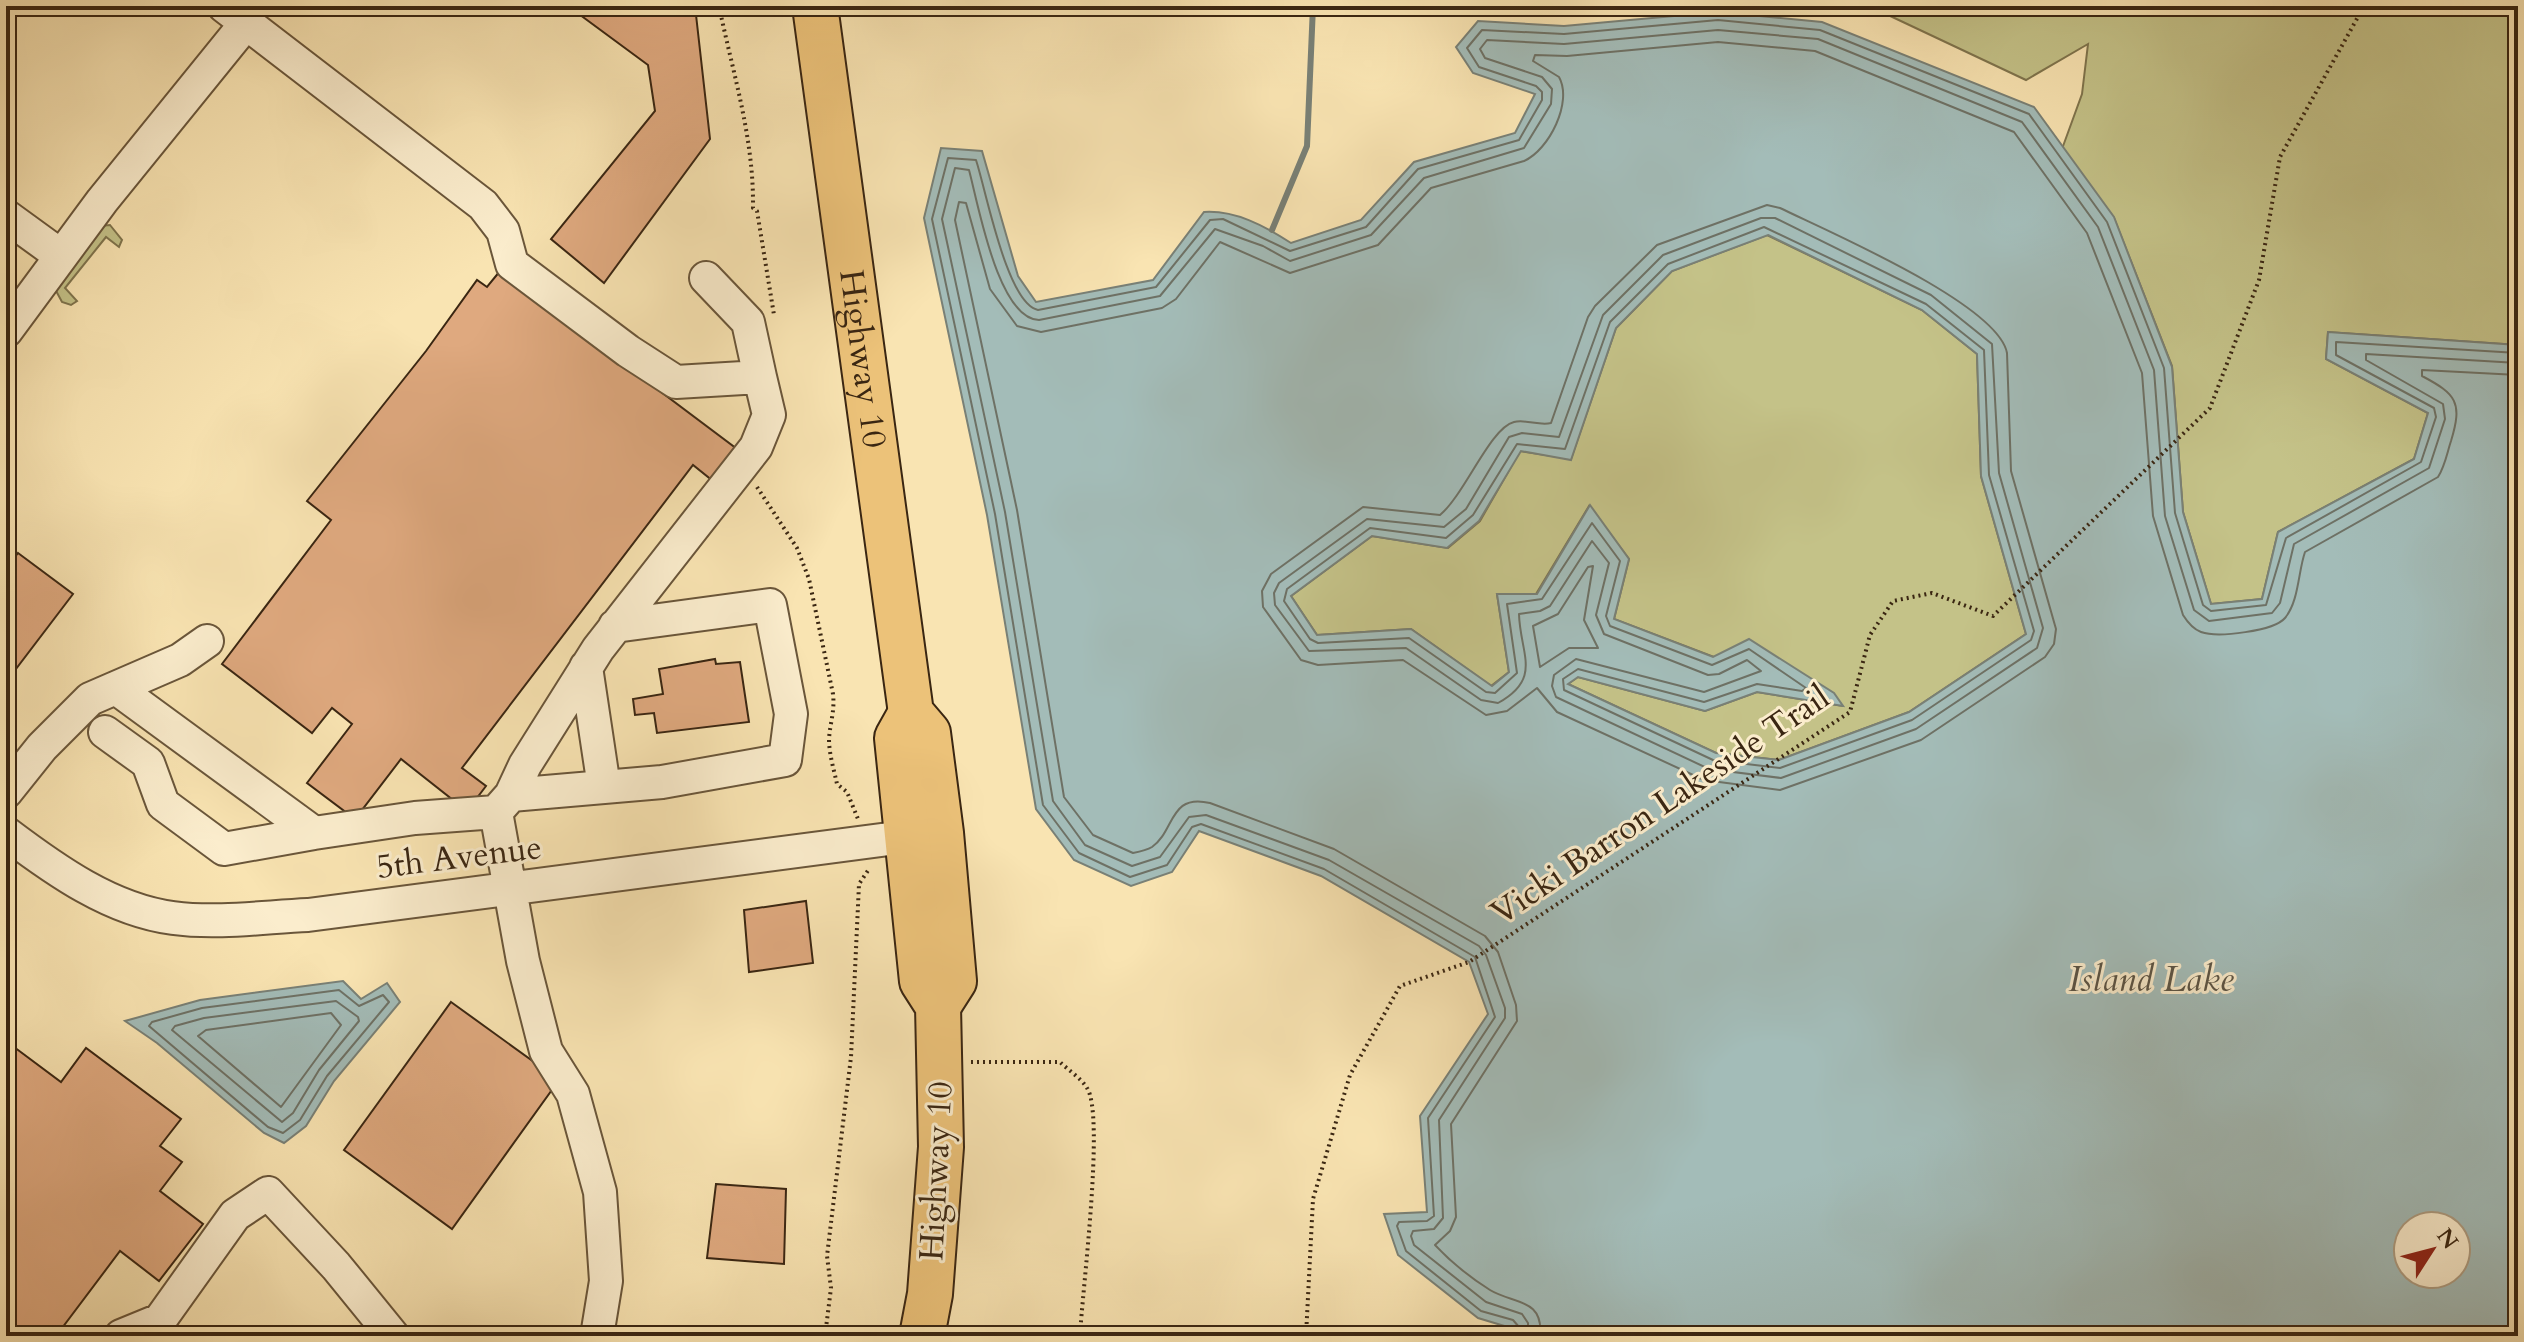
<svg xmlns="http://www.w3.org/2000/svg" width="2524" height="1342" font-family="Cardo,serif">
<rect width="100%" height="100%" fill="#f9e4b2"/>
<filter id="stains"><feTurbulence type="fractalNoise" baseFrequency=".0025" numOctaves="4"/><feColorMatrix values="0 0 0 0 .2 0 0 0 0 .09 0 0 0 0 .02 0 0 0 .5 -.17"/></filter>
<radialGradient id="worn" r=".72"><stop offset=".6" stop-color="#630" stop-opacity="0"/><stop offset="1" stop-color="#630" stop-opacity=".3"/></radialGradient>
<path fill="#c4c288" stroke="#7f744d" stroke-width="2" d="M1869,6H2518V345L2328,332L2326,359L2428,413L2414,459L2278,532L2262,599L2211,604L2183,512L2172,366L2114,218L2062,149L2082,94L2088,44L2026,80Z
M110,225L122,240L119,247L106,237L65,288L77,301L71,305L62,302L54,287L100,226Z
M1767,235L1922,310L1977,354L1981,476L2026,634L1909,712L1779,760L1716,753L1568,684L1578,677L1705,711L1757,692L1843,706L1614,619L1629,559L1589,506L1536,594H1497L1509,672L1491,686L1411,629L1317,635L1291,596L1372,536L1448,548L1480,521L1520,451L1571,459L1616,328L1672,271Z"/>
<path fill="#a3bcb8" stroke="#798076" stroke-width="2" fill-rule="evenodd" d="M1718,12L1822,22L2034,107L2114,217L2172,367L2183,512L2211,604L2262,599L2278,532L2414,459L2428,413L2326,359L2328,332L2518,345V1336H1509L1511,1328L1478,1318L1398,1255L1384,1214L1427,1212L1420,1116L1488,1014L1469,962L1321,876L1199,831L1172,872L1131,886L1074,860L1036,809L987,515L924,218L941,148L982,151L1018,276L1036,302L1153,280L1204,212C1235,210 1265,226 1291,243L1361,220L1414,162L1515,133L1535,94L1473,73L1456,47L1478,21L1564,26ZM1768,235L1922,310L1977,354L1981,476L2026,634L1909,712L1779,760L1716,753L1568,684L1578,677L1705,711L1757,692L1843,706L1834,693L1749,639L1713,657L1614,619L1629,559L1590,505L1537,594H1497L1509,672L1492,686L1411,629L1317,635L1291,596L1372,536L1447,548L1479,521L1521,451L1571,460L1616,328L1672,271ZM2408,1226H2456V1274H2408Z
M343,981L361,999L387,983L400,1002L334,1081L306,1126L284,1143L264,1133L157,1043L125,1021L200,1000Z"/>
<g fill="none" stroke-linecap="round" stroke-linejoin="round">
<path stroke="#6e7165" stroke-width="2" d="M1767,205L1780,208C1827,231 1998,304 2007,353L2011,471L2056,629L2054,644L2045,657L1921,740L1780,790L1704,780L1557,712L1537,688L1507,711L1486,715L1403,660L1318,665L1301,660L1263,607L1262,591L1271,574L1363,507L1440,515C1465,494 1490,428 1514,422C1526,419 1539,426 1551,423L1588,317L1595,306L1657,245Z
M1761,218H1775L1931,295L1992,344L1999,473L2043,628L2037,648L1916,729L1781,778L1709,769L1556,697L1552,686L1554,675L1576,659L1704,692L1761,671L1747,660L1719,674L1708,675L1604,634L1596,615L1609,563L1592,541L1550,606L1540,611L1519,614C1520,654 1543,678 1498,703L1481,700L1406,648L1309,651L1275,605L1274,593L1279,583L1367,519L1444,527L1466,509L1509,437L1522,433L1559,437L1603,315L1663,255Z
M1764,227L1926,304L1984,350L1989,475L2034,631L2031,640L1912,720L1780,768L1713,760L1564,690L1563,679L1578,669L1704,702L1757,684L1802,691L1806,688L1749,649L1712,665L1610,626L1606,616L1620,561L1592,523L1542,599L1507,604L1517,673L1495,693L1486,692L1409,638L1318,643L1310,639L1284,601L1287,589L1370,528L1446,538L1473,515L1517,444L1565,449L1610,322L1668,264Z
M1593,566L1584,620L1598,648H1569L1540,667L1533,626L1558,614L1588,567Z
M339,990L359,1006L383,995L389,1002L327,1076L300,1120L283,1133L268,1127L149,1026L152,1022L202,1008Z
M336,1001L358,1017L359,1021L319,1070L293,1113L282,1122L172,1030L175,1026L204,1018Z
M331,1013L341,1025L281,1107L198,1036L206,1030Z
M1518,1336L1519,1327L1513,1320L1481,1311L1406,1251L1397,1226L1399,1222L1427,1221L1434,1216L1428,1118L1495,1017L1475,957L1324,869L1201,824L1192,827L1167,865L1130,877L1079,853L1043,805L995,514L932,219L948,158L976,160C986,190 1007,304 1038,310L1156,287L1210,220L1223,219L1290,251L1366,227L1418,169L1519,140L1542,100V92L1536,86L1479,67L1467,48L1482,30L1564,34L1718,20L1820,30L2029,114L2107,222L2164,368L2175,513L2203,605L2211,611L2266,605L2286,538L2421,462L2436,417L2434,408L2336,355V342L2518,353
M1528,1336V1323L1522,1314L1486,1302L1414,1245L1411,1236L1413,1231L1434,1229L1443,1218L1439,1120L1505,1018V1008L1486,955L1479,946L1329,860L1206,815L1189,817L1160,857L1132,866L1085,845L1053,801L1005,512L942,219L955,168L969,170C978,203 998,319 1039,320L1160,296L1215,229L1263,246L1290,261L1371,235L1424,178L1524,148L1551,104L1552,89L1542,77L1485,58L1480,49L1487,40L1564,44L1718,30L1818,39L2022,122L2098,227L2154,370L2165,516L2194,610L2209,621L2272,613L2280,603L2294,544L2429,468L2445,419L2443,404L2366,360V354L2518,363
M1540,1336C1544,1298 1513,1304 1490,1290C1471,1278 1449,1260 1435,1245L1450,1231L1456,1217L1451,1124L1517,1021L1516,1005L1498,952L1485,936L1334,849L1210,803C1169,793 1175,831 1152,847C1147,850 1138,852 1133,853L1093,835L1064,797L1017,510L955,220L959,202L966,203L990,289L1017,326L1041,332L1162,308L1176,299L1220,242L1290,273L1378,245L1431,188L1524,161C1549,150 1573,102 1559,77L1533,61L1535,55L1567,56L1718,42L1815,51L2014,132L2087,233L2142,373L2153,516L2183,615C2188,623 2193,629 2201,632C2218,638 2274,631 2285,618C2299,601 2298,572 2305,552L2438,477C2445,466 2447,453 2451,441C2463,402 2456,394 2422,376V370L2518,375"/>
<path stroke="#798076" stroke-width="6" d="M1272,230L1307,146L1313,6"/>
</g>
<path fill="#dfa97f" stroke="#3a2612" stroke-width="2" d="M568,6H695L710,139L604,283L551,239L655,111L648,65Z
M500,271L737,449L713,481L693,465L462,768L486,786L467,811L401,759L355,819L307,783L352,724L332,708L312,733L222,664L331,520L307,501L426,351L477,280L487,287Z
M18,553L73,594L6,682V569Z
M715,659L716,664L740,662L749,722L657,733L654,713L635,715L633,699L663,694L659,669Z
M806,901L813,963L749,972L744,910Z
M451,1002L559,1080L452,1229L344,1150Z
M14,1047L61,1082L86,1048L181,1119L160,1146L182,1162L160,1191L203,1224L159,1281L120,1251L56,1336H6V1058Z
M716,1184L786,1189L784,1264L707,1258Z"/>
<g fill="none" stroke-linecap="round" stroke-linejoin="round">
<g stroke="#6a563a" stroke-width="36">
<path id="minor" d="M224,6L483,205L503,231L512,264L628,351L676,382L760,377L769,415L756,447L598,649L525,765L511,795L496,812L523,961L546,1051L573,1094L600,1192L606,1281L597,1336
M6,216L61,256
M706,278L748,322L760,377
M6,331L102,201L247,22
M586,667L604,787
M105,732L148,763L163,804L224,849L314,833L116,688
M6,792L42,747L90,699L180,660L207,641
M511,795L662,782L785,760L791,714L770,605L615,626
M6,833C55,870 111,910 173,918C217,924 264,917 308,915L927,834
M314,833L415,818L496,812
M121,1336L160,1320L235,1215L268,1193L336,1266L393,1336"/>
</g>
<g stroke="#3a2612" stroke-width="48">
<g id="highway">
<path id="s1" d="M815,6L911,713L928,733L941,833L954,981L938,1006"/>
<path d="M911,713L897,738L922,981L938,1006L941,1147L930,1294L922,1336"/>
</g>
</g>
<path stroke="#3a2612" stroke-width="4" stroke-dasharray="2 4" stroke-linecap="butt" d="M719,6C733,74 754,138 753,208L757,211L774,315
M757,487L797,548L809,579L833,694C835,711 830,723 829,739C829,754 834,770 837,784L847,792L858,819
M971,1062H1060C1068,1070 1081,1078 1087,1088C1105,1115 1082,1293 1080,1336
M825,1336L831,1288L827,1256L851,1057L859,884L869,869
M1306,1336L1313,1199L1350,1075L1400,986L1469,962L1850,712L1870,635L1893,601L1932,593L1993,616L2210,408L2259,280L2280,157L2364,6"/>
<use href="#minor" stroke="#fbedcd" stroke-width="32"/>
<use href="#highway" stroke="#ecc279" stroke-width="44"/>
</g>
<g text-anchor="middle" dominant-baseline="central" stroke-width="6" stroke-linejoin="round" paint-order="stroke">
<g font-size="34" fill="#3a2612" stroke="#fbedcd">
<text stroke="none"><textPath href="#s1" startOffset="356">Highway 10</textPath></text>
<text transform="translate(1660 805) rotate(-34)">Vicki Barron Lakeside Trail</text>
<text transform="translate(459 857) rotate(-7)">5th Avenue</text>
<text transform="translate(936 1171) rotate(-87)">Highway 10</text>
</g>
<g font-size="36" font-style="italic" fill="#5a5344" stroke="#fbedcd">
<text x="2151" y="979">Island Lake</text>
</g>
</g>
<rect width="2524" height="1342" fill="none" stroke="#f9e4b2" stroke-width="32"/>
<rect x="8" y="8" width="2508" height="1326" fill="none" stroke="#3a2612" stroke-width="4"/>
<rect x="16" y="16" width="2492" height="1310" fill="none" stroke="#3a2612" stroke-width="2"/>
<g transform="translate(2432 1250) rotate(54)"><circle r="38" fill="#fbedcd" stroke="#ae9d82" stroke-width="2"/>
<path d="M0-6L14 30L0 20L-14 30Z" fill="#8f2418"/>
<text y="-12" font-size="22" font-weight="bold" text-anchor="middle" fill="#3a2612">N</text>
</g>
<rect width="100%" height="100%" filter="url(#stains)"/>
<rect width="100%" height="100%" fill="url(#worn)"/>
</svg>
